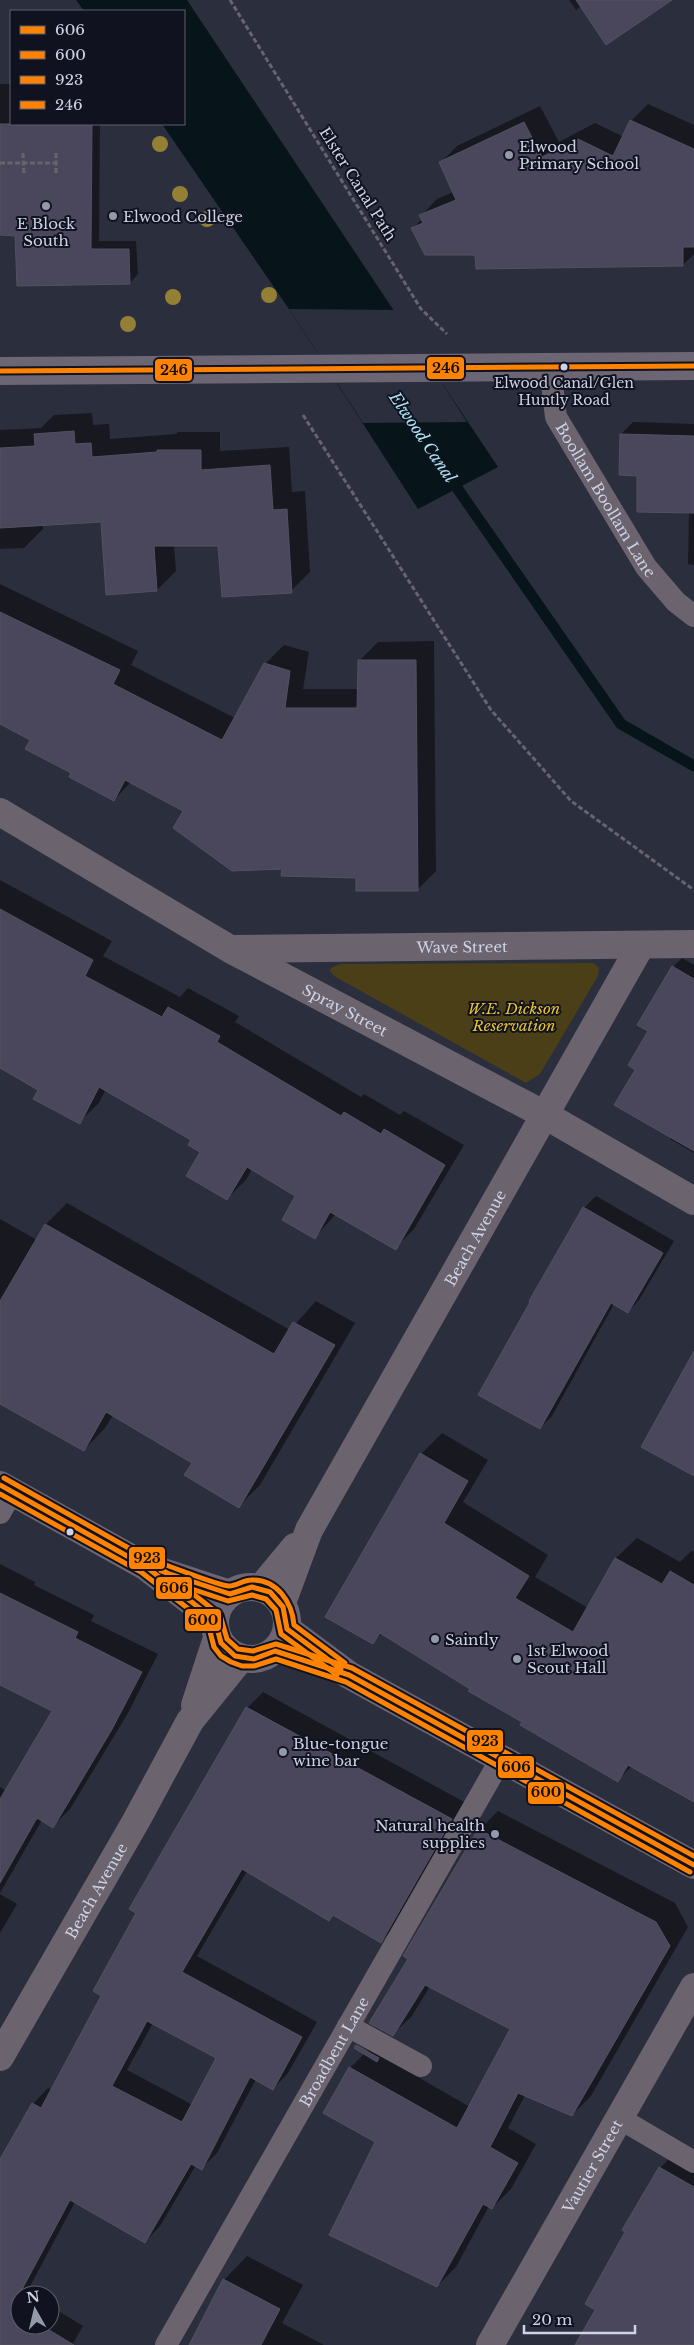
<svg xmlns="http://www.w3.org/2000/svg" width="694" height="2345" font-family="'Libre Baskerville',serif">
<rect width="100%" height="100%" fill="#2b2e3d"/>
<path fill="#4a3f17" d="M593,963L599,967L598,976L540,1074L526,1083L334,976L330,971L331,968L340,964Z"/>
<path fill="#07151a" d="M76,0H187L498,467L418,509L289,309L162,124H184V11H84Z"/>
<path fill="#2b2e3d" d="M289,309L395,310L467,422L363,423Z"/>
<path fill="#0007" fill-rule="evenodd" d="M569,0H669L581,6L576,10Z
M0,84H11V124H100L99,241H136L138,274L130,283L16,234H0Z
M648,104L694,125V254L683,265L476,254L413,228L422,219L421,216L437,199L454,192L441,162L457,146L540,106L559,142L595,123L624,137L631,121Z
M92,413L93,425L109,424L110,439L176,434L178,432H220V451L289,447L292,492L305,491L310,572L291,591L220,545H174L176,571L157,590L102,521L43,524V529L24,548L0,549V430L41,428L54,415Z
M633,422L694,424V565L688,564L689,512L639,475L621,434Z
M0,584L138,651L131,665L235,718L265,664L284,645L309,652L303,689H359V661L378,642L434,641L436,871L417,890L357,877L283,868L131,782L114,800L31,740L0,722Z
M0,880L112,941L103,956L180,997L188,988L239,1016L235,1022L361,1097L364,1094L400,1115L404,1111L464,1145L414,1229L395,1248L336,1214L315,1237L297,1196L252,1169L246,1180L226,1199L193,1139L106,1089L99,1103L79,1122L39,1089L0,1067Z
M682,958L694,965V1153L670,1139L671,1136L637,1069L673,967Z
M596,1196L674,1241L639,1300L628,1312L614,1304L552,1416L540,1428L584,1208Z
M67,1203L290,1330L316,1301L355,1323L260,1485L238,1507L194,1462L113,1415L105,1428L84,1450L0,1403V1219L37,1240L46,1224Z
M442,1433L488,1460L463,1502L548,1555L535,1577L588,1608L616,1558L637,1538L680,1562L691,1551L694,1552V1801L632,1766L618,1780L382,1633L373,1643L421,1454Z
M0,1564L35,1582L34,1585L94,1615L91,1621L158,1654L128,1713L70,1809L53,1826L42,1820L0,1893V1787L6,1791L54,1711L0,1684Z
M263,1692L466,1803L396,1926L381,1941L335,1914L329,1919L247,1871L197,1956L317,2022L288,2073L273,2089L256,2079L217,2153L202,2168L196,2165L160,2226L145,2242L75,2202L27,2292L31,2295H20V2325H50V2306L83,2326L72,2345H0V2175L6,2150L33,2104L48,2088L52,2090L103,1995L247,1708ZM153,2023L217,2058L193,2105L127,2070Z
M498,1811L675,1903L688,1927L591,2096L572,2115L525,2095L508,2128L536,2144L511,2189L492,2208L489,2206L456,2267L437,2286L376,2142L325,2113L350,2068L369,2049L470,2107L511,2029L430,1986L412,2016L393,2034L410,1959L479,1830Z
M0,1894L17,1904L0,1933Z
M677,2151L694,2159V2345H576L597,2310L660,2168Z
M247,2256L303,2285L282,2323L324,2345H190L224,2280Z"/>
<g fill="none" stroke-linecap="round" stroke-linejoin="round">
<path stroke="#07151a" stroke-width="11" d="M455,485L621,724L694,766"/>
</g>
<path fill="#4a475d" stroke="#52525f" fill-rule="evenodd" d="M576,0H672L606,45Z
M630,120L694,149V247H683V266L476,269L475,255H425L411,228L423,223L419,215L456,200L439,162L524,122L542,157L578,139L613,156Z
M0,124H92L91,249H129L130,284L17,286L15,236L0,235Z
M74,431L75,444L91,443L92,457L157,452V450H201V470L270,465L273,510L287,509L292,593L222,597L218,546H154L157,591L106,595L101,522L0,528V448L35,446L34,434Z
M620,434L694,436V513L637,512V476L619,475Z
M0,612L120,670L113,684L222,740L264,663L290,671L285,708H357L358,660H416L418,891H356V878L281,876L282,869L232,871L173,828L183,811L125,780L114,801L69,777L71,773L25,749L30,740L0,724Z
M0,909L93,960L85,976L162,1017L168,1007L220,1036L217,1042L341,1116L344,1112L381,1134L384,1129L445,1165L396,1250L330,1212L315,1239L282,1220L295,1196L247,1167L227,1200L186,1176L200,1152L188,1145L191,1140L99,1087L80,1124L33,1099L38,1090L0,1068Z
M672,966L694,979V1151L614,1105L635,1070L628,1065L648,1031L637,1025Z
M583,1207L663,1253L628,1313L611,1303L540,1429L478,1395L530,1302L529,1301Z
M45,1224L274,1354L293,1322L335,1345L239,1508L184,1475L192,1463L106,1412L84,1451L0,1404V1301Z
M694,1351V1476L641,1447Z
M420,1453L468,1481L444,1523L529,1576L515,1598L573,1632L615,1558L662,1584L670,1571L694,1585V1802L628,1765L618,1782L520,1725L522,1722L468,1691L470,1689L380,1633L373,1644L325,1617Z
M0,1593L78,1632L75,1638L142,1672L111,1731L53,1828L37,1818L0,1883V1799L52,1711L0,1685Z
M246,1707L452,1819L381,1943L333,1915L329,1921L242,1869L182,1972L302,2037L273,2090L250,2077L202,2170L191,2164L145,2243L70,2200L12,2308L20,2312V2325H41L74,2345H0V2159L32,2103L41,2108L101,1996L93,1991L136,1913L129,1909ZM147,2021L216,2058L182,2122L112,2086Z
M478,1829L656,1922L670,1946L572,2116L518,2093L490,2147L518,2163L492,2209L483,2204L437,2287L329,2235L375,2142L323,2113L349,2067L457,2128L510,2029L425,1985L393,2036L369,2023L408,1959L403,1956Z
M356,2045L379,2058L377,2062L354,2048Z
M659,2167L694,2187V2345H575L595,2310L585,2304L625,2232L622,2230Z
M223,2279L280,2309L261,2345H189Z"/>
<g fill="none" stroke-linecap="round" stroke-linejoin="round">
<path stroke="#67646f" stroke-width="3" stroke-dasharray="5 2.5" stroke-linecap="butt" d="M230,0L421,309L447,334
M23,153L24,175
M56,153V175
M0,163H56
M303,415L491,710L571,801L694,890"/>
<g stroke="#6b636e" stroke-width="22">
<path id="s1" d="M550,368L556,417L646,567L676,602L694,616"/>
<path d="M0,1513L12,1492"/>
<path d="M348,2026L421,2066"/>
<path d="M619,2118L694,2162"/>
<path id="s2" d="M166,2345L501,1759"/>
</g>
<g stroke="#6b636e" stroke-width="28">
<path id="s3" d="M0,812L230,949L545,1115L694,1201"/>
<path id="s4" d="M233,949L694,944"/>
<path d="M261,1588L295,1547"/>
<path id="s5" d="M282,1603L309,1530L641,945"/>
<path d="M195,1705L217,1638"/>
<path id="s6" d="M0,2057L136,1821L190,1721L241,1658"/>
<path id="s7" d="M490,2345L694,1987"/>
</g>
<path stroke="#6c6573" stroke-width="28" d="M0,371L694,366
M0,1485L145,1566L215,1620
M163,1572L230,1594
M215 1623a36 36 0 1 1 72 0a36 36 0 1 1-72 0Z
M287,1629L349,1675L694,1865"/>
<g stroke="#10131f" stroke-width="9">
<path id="bus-1" d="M0,1485L145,1566L215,1620L221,1643L235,1656L254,1659L275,1651L349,1675L694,1865
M161,1571L230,1594L252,1587L270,1592L283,1607L287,1629L341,1669"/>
</g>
<g stroke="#10131f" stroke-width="9">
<path id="bus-2" d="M0,1494L141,1572L208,1624L214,1647L221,1656L231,1662L242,1666H254L276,1659L346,1682L690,1872
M159,1578L228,1601L252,1595L266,1599L276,1610L281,1634L337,1675"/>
</g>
<g stroke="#10131f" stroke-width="9">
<path id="bus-3" d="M4,1478L150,1560L220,1615L227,1639L238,1649L253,1651L276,1644L352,1668L694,1856
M163,1564C175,1568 220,1586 229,1586C236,1586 244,1580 251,1580C277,1579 292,1602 294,1625L345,1663"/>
</g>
<g stroke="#10131f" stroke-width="9">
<path id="bus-4" d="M0,371L694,366"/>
</g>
<use href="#bus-1" stroke="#ff8200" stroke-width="5"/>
<use href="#bus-2" stroke="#ff8200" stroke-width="5"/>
<use href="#bus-3" stroke="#ff8200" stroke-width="5"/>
<use href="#bus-4" stroke="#ff8200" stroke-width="5"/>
</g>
<g fill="#948034">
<circle cx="160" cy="144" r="8"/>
<circle cx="180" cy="194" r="8"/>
<circle cx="207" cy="219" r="8"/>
<circle cx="269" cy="295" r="8"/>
<circle cx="173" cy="297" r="8"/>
<circle cx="128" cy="324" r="8"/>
</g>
<g fill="#9499aa" stroke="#10131f" stroke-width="2">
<circle cx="509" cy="155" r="5"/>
<circle cx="46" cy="206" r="5"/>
<circle cx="113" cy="216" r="5"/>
<circle cx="435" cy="1639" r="5"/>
<circle cx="517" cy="1659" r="5"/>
<circle cx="283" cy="1752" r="5"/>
<circle cx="495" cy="1834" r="5"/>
</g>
<g fill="#cdd2e5" stroke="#10131f" stroke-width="2">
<circle cx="564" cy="367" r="4.5"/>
<circle cx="70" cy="1532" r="4.5"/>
</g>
<g text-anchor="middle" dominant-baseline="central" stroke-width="4" stroke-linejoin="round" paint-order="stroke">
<g font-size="14" fill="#cdd2e5" stroke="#10131f">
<text x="564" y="383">Elwood Canal/Glen<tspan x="564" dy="17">Huntly Road</tspan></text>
</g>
<g font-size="15" fill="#cdd2e5" stroke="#10131f" text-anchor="start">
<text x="519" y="146">Elwood<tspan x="519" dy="17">Primary School</tspan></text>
<text x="123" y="216">Elwood College</text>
<text x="46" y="223" text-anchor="middle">E Block<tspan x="46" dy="17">South</tspan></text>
<text x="445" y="1639">Saintly</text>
<text x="527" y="1650">1st Elwood<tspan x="527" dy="17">Scout Hall</tspan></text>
<text x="293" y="1743">Blue-tongue<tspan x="293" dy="17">wine bar</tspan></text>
<text x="485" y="1825" text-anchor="end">Natural health<tspan x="485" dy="17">supplies</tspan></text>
</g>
<g font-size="15" fill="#cdd2e5" stroke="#10131f">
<text transform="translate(358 184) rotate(58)">Elster Canal Path</text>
<text stroke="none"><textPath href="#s1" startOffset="146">Boollam Boollam Lane</textPath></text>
<text stroke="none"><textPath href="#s4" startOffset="229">Wave Street</textPath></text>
<text stroke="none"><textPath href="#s3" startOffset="398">Spray Street</textPath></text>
<text stroke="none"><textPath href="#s5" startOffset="414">Beach Avenue</textPath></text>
<text stroke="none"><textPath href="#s6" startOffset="192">Beach Avenue</textPath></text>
<text stroke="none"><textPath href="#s2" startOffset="338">Broadbent Lane</textPath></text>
<text stroke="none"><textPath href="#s7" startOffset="206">Vautier Street</textPath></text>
</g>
<g font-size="15" font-style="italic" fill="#eac32d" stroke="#10131f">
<text x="514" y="1008">W.E. Dickson<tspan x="514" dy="17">Reservation</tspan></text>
</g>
<g font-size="16" font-style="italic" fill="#a9e5f3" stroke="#10131f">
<text transform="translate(423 437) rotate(56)">Elwood Canal</text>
</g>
</g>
<g stroke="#10131f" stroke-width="2">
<rect x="426" y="356" width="39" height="24" rx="5" fill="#ff8200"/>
<rect x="154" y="358" width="39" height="24" rx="5" fill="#ff8200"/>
<rect x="128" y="1546" width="38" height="24" rx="5" fill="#ff8200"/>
<rect x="155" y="1576" width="38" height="24" rx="5" fill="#ff8200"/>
<rect x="184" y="1608" width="38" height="24" rx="5" fill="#ff8200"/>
<rect x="466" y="1729" width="38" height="24" rx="5" fill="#ff8200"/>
<rect x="497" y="1755" width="38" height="24" rx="5" fill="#ff8200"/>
<rect x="527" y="1781" width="38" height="24" rx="5" fill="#ff8200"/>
</g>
<g font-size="14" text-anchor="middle" font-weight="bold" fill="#111">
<text x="446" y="373">246</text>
<text x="174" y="375">246</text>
<text x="147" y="1563">923</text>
<text x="174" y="1593">606</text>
<text x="203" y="1625">600</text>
<text x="485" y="1746">923</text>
<text x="516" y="1772">606</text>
<text x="546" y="1797">600</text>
</g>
<rect x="10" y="10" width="175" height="115" fill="#10131f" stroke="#5c5f6e"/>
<rect x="20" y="26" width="25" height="8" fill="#ff8200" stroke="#5c5f6e"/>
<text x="55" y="35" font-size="15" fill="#cdd2e5">606</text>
<rect x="20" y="51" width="25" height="8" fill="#ff8200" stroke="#5c5f6e"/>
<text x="55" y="60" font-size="15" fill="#cdd2e5">600</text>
<rect x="20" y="76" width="25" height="8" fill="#ff8200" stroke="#5c5f6e"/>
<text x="55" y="85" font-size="15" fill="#cdd2e5">923</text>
<rect x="20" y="101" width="25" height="8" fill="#ff8200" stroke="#5c5f6e"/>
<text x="55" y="110" font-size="15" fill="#cdd2e5">246</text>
<g transform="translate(35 2310) rotate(352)"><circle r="24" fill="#10131f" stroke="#5c5f6e"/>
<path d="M0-4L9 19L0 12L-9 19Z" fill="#9499aa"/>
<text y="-8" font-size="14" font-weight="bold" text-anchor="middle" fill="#cdd2e5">N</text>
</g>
<path d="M524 2325v8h111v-8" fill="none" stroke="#cdd2e5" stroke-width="2.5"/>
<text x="532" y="2325" font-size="15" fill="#cdd2e5" stroke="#10131f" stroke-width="4" paint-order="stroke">20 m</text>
</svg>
